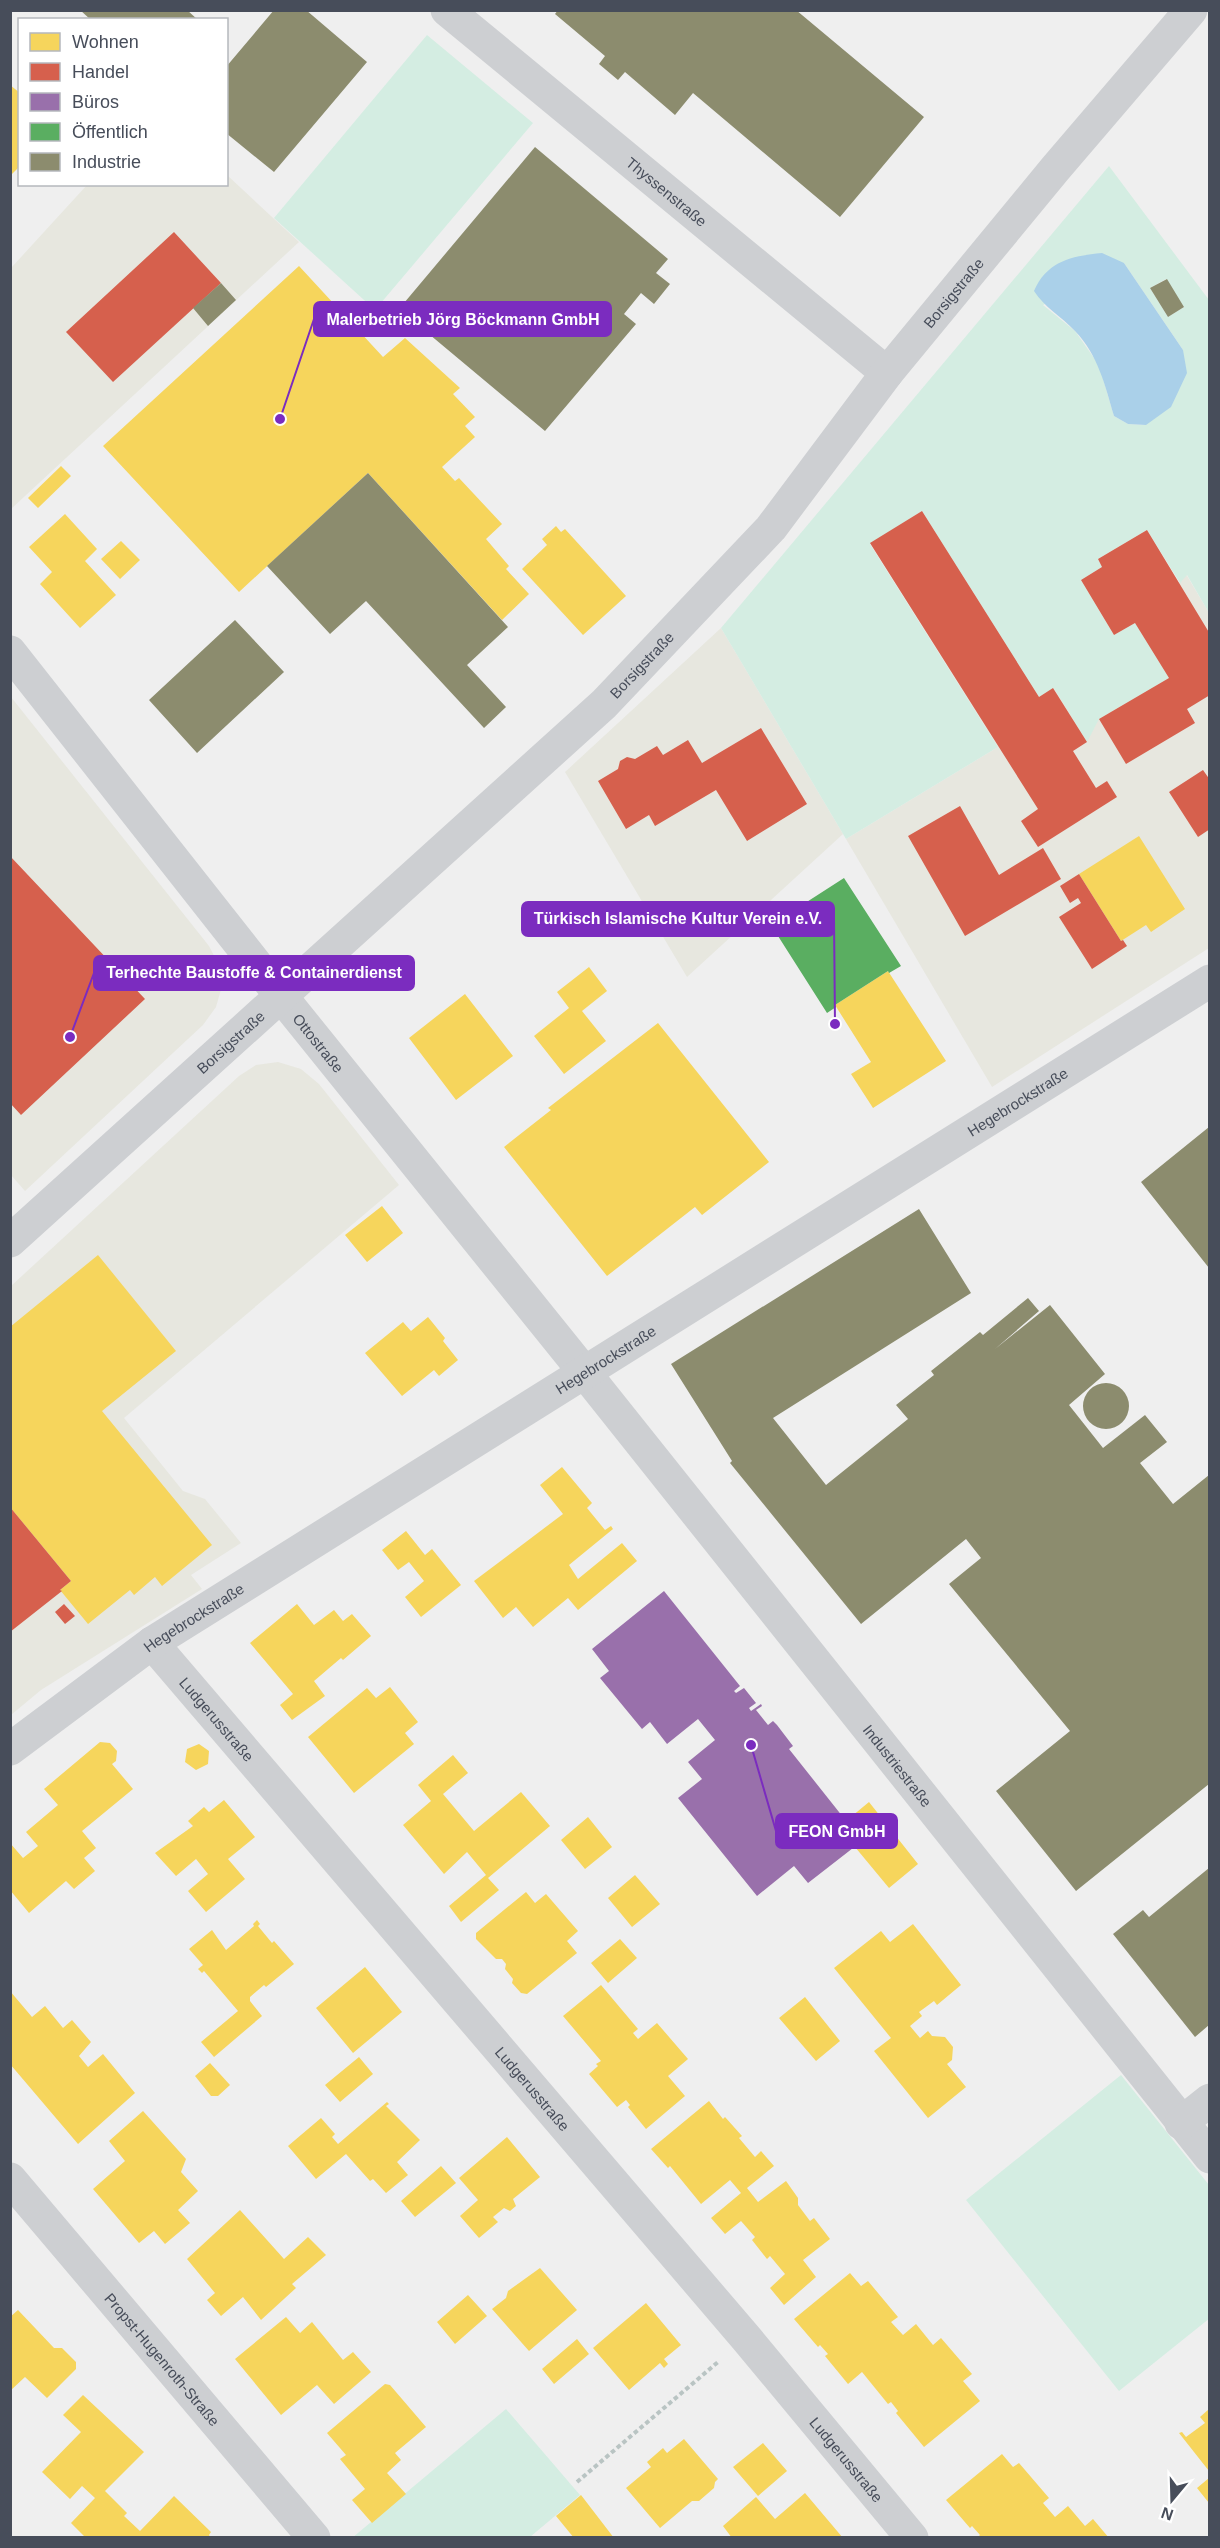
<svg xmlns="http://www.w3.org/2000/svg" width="1220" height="2548" font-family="Helvetica,sans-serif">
<rect width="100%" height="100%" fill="#efefef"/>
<path fill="#e7e7df" d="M227,175L299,242L11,509V268L87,185L226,184Z
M922,511L1039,697L1053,688L1135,623L1114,635L1081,580L1102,567L1098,559L1147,530L1179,583L1186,574L1209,613V948L992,1087L846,839L998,747L870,543Z
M721,628L843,834L687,977L565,772Z
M11,697L209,946L219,965L222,986L216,1007L203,1025L25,1191L11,1175Z
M278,1062L301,1069L319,1084L399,1185L124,1418L183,1491L205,1499L241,1543L191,1575L202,1589L41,1690L11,1715V1286L239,1076L256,1065Z"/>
<path fill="#d4ede2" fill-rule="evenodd" d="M427,35L533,123L375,310L274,218Z
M1109,166L1209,300V613L1187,575L1180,583L1147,530L1098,559L1102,567L1081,580L1114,635L1135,623L1169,678L1099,719L1087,742L1054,688L1039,697L922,511L870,544L998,747L846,839L721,628ZM1124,263L1183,350L1146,425L1128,424L1114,416L1099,365L1075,331L1043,305ZM1166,279L1184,307L1168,317L1150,288Z
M1121,2075L1209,2185L1210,2318L1119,2391L966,2200Z
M506,2409L580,2495L530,2537L352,2538Z"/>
<path fill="#aad0e9" d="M1102,253L1124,263L1183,350L1187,373L1171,407L1146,425L1128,424L1114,416C1105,385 1098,355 1075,331C1061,316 1045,308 1034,291C1047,261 1072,256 1102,253Z"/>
<path fill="#f6d55c" d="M10,85L20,93V169L18,168L10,176Z
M299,266L383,357L405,338L460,388L453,394L475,417L465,426L475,437L442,467L455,481L459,478L502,524L486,539L509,566L506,569L529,594L502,620L368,473L239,592L103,446Z
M61,466L71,476L38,508L28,498Z
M65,514L97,549L85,561L116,595L80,628L40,584L52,572L29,547Z
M556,526L561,532L565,529L626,596L583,635L522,569L547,545L542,539Z
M121,541L140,560L120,579L101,559Z
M1139,836L1185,909L1151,932L1146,925L1121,941L1079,874Z
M589,967L607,991L582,1011L606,1041L564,1074L534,1036L569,1008L557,992Z
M888,971L946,1061L873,1108L851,1074L871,1062L835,1005Z
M465,994L513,1056L456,1100L409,1038Z
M658,1023L769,1162L702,1215L695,1207L607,1276L504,1147L551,1110L548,1108Z
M382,1206L403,1233L367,1262L345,1235Z
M98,1255L176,1351L102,1411L212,1545L162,1586L155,1577L134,1595L130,1590L88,1624L60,1590L71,1581L10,1507V1327Z
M428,1317L445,1338L443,1341L458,1360L439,1376L434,1370L402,1396L365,1353L403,1322L411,1331Z
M562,1467L592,1503L587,1508L605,1530L611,1526L613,1529L569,1565L578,1579L622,1543L637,1561L578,1610L568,1598L533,1627L516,1607L503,1618L474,1581L563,1514L540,1485Z
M406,1531L425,1555L432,1549L461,1585L421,1617L405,1597L424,1581L409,1562L398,1570L382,1550Z
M297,1604L314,1625L334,1610L343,1621L352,1614L371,1636L343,1660L341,1658L314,1681L325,1696L292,1720L280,1705L293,1694L250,1643Z
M390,1687L418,1722L405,1733L414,1744L354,1793L308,1737L367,1688L376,1698Z
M100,1742L110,1743L117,1751L116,1761L112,1764L133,1789L82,1831L96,1848L84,1858L95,1871L74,1889L66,1881L29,1913L10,1890V1843L23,1858L38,1846L26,1832L58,1805L44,1789Z
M199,1744L209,1751L208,1764L196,1770L185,1762L187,1749Z
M453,1755L468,1773L443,1794L474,1831L521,1792L550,1826L488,1878L499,1890L461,1922L449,1906L486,1875L467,1852L444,1874L403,1825L431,1801L418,1785Z
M224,1800L255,1837L228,1859L245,1879L206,1912L188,1891L208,1874L196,1859L176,1876L155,1853L193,1826L188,1821L204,1807L209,1812Z
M869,1802L918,1864L889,1888L855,1847L862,1841L846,1821Z
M588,1817L612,1847L585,1869L561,1840Z
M635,1875L660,1904L632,1927L608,1898Z
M526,1892L535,1903L546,1894L578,1931L567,1941L577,1953L527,1994L521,1993L512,1983L513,1979L505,1969L506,1964L502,1959H496L476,1939V1933Z
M257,1920L260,1924L258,1926L272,1943L274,1941L294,1964L266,1987L264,1985L250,1997V2001L262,2016L214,2057L201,2042L238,2011L204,1971L202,1973L198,1969L203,1965L189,1949L212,1930L226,1950L254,1926L253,1924Z
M913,1924L961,1985L937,2005L934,2001L919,2012L922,2016L910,2026L920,2038L928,2031L932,2036L945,2037L953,2047L952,2060L947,2064L966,2087L928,2118L874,2051L891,2038L834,1968L881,1931L890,1942Z
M620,1939L637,1958L608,1983L591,1963Z
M365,1967L402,2012L353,2053L316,2008Z
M601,1985L638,2029L633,2033L638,2039L657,2023L688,2059L668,2076L685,2096L646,2129L628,2107L630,2105L626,2100L617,2107L589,2074L598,2066L596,2064L601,2061L563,2016Z
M10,1991L32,2017L45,2006L63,2028L72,2020L91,2042L79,2056L88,2067L103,2054L135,2093L78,2144L10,2064Z
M805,1997L840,2041L816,2061L779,2018Z
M359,2057L373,2074L340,2102L325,2085Z
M210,2063L230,2085L218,2096H211L195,2076Z
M709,2101L723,2119L725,2117L742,2136L739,2138L755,2157L761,2151L774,2166L747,2188L758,2202L786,2181L798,2198V2205L810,2221L814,2218L830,2239L803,2260L816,2277L784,2305L770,2288L785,2274L770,2256L767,2259L752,2240L755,2237L741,2221L725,2234L711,2218L741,2193L730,2180L701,2204L670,2166L668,2168L651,2149Z
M387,2102L389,2104L386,2106L420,2140L397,2162L408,2175L386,2193L373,2179L370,2181L346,2154L316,2179L288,2146L321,2118L335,2134L332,2137L338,2144Z
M143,2111L186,2159L181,2172L198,2191L178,2210L190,2223L165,2244L154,2231L139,2243L93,2189L125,2161L109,2141Z
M507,2137L540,2177L513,2199L516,2206L510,2211L504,2208L493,2217L498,2222L479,2238L460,2216L478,2200L459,2178Z
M441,2166L456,2183L415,2217L401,2201Z
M240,2210L284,2259L308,2237L326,2255L292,2284L296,2288L261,2320L243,2297L221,2316L207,2300L215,2293L187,2259Z
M540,2268L577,2310L529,2351L492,2309L506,2298L508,2291Z
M850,2273L861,2286L868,2281L898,2317L891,2322L903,2335L916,2324L933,2345L941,2338L972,2374L963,2381L980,2401L924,2447L896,2413L898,2411L891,2402L888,2404L862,2372L848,2384L825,2356L828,2354L820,2345L818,2347L794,2319Z
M468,2295L487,2316L455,2344L437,2322Z
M646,2303L681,2345L664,2359L668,2364L664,2368L660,2363L629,2390L593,2348Z
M18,2310L54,2348H62L76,2362V2369L47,2398L25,2377L10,2391V2317Z
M286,2317L300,2333L312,2322L343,2360L353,2352L371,2372L334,2404L317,2385L281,2415L235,2359Z
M577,2339L589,2354L554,2384L542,2369Z
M385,2384L390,2385L426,2427L395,2453L401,2460L387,2473L406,2494L372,2523L352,2500L365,2489L340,2459L346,2455L327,2433Z
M83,2395L144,2452L105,2491L127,2513L124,2516L140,2531L174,2496L211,2532L209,2535L211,2538H86L71,2523L95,2498L82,2486L70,2499L42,2472L81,2432L63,2415Z
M1209,2409V2471L1179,2433L1182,2432L1186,2437L1205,2423L1200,2417Z
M684,2439L718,2479L715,2482L714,2488L699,2501H692L660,2528L626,2488L651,2467L647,2462L663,2448L667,2453Z
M763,2443L787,2471L758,2496L733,2467Z
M1002,2454L1013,2467L1019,2463L1049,2498L1043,2503L1055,2517L1068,2506L1085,2526L1093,2519L1109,2538H977L980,2535L972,2526L970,2528L946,2500Z
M1209,2478V2503L1197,2488Z
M805,2493L843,2538H732L723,2526L756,2497L775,2519Z
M581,2495L614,2538H574L556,2516Z"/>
<path fill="#d6604d" d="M174,232L221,283L113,382L66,332Z
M922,511L1039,697L1053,688L1087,742L1073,751L1096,788L1107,781L1117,797L1038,847L1021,821L1038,809L870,543Z
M1147,530L1210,634V695L1187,709L1195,723L1126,764L1099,719L1169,678L1135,623L1114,635L1081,580L1102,567L1098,559Z
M761,728L807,804L747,841L716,790L655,826L649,815L626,829L598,781L618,769L620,761L627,757L635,759L657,746L663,755L688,740L702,763Z
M1203,770L1210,780V829L1198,837L1169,792Z
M960,806L999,875L1043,848L1061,879L965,936L908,836Z
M10,856L145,999L21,1115L10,1103Z
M1079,874L1121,941L1123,940L1127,946L1092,969L1059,917L1081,903L1078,898L1070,903L1060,886Z
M10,1507L71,1581L60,1590L62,1591L10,1632Z
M64,1604L75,1616L65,1624L55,1612Z"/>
<path fill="#9970ab" d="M664,1591L740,1686L734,1691L736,1693L744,1688L756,1703L749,1708L751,1711L761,1704L762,1706L756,1710L768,1725L773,1721L777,1725L793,1746L789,1749L862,1841L808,1883L794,1866L757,1896L678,1798L702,1779L688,1762L715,1740L698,1719L667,1744L650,1722L642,1729L600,1678L609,1671L592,1649Z"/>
<path fill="#5aae61" d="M844,878L901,966L889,973L888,971L835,1005L836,1007L827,1013L771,925Z"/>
<path fill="#8c8c6e" d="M80,10H187L198,20H91Z
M274,10H306L367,62L274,172L226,133V67Z
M558,10H796L924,117L840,217L693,93L675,115L625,72L618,80L599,64L605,56L555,14Z
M535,147L668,259L656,273L670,284L654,304L641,293L624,314L636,324L545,431L399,309Z
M1167,279L1184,307L1168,317L1150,288Z
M221,283L236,300L208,326L193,308Z
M368,473L508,627L467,665L506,707L484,728L366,601L330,634L267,566Z
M235,620L284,672L197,753L149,700Z
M1209,1127V1268L1141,1182Z
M919,1209L971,1293L773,1418L826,1485L908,1419L896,1405L934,1375L931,1371L980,1332L983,1335L1028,1298L1039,1311L995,1349L1050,1305L1105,1374L1069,1405L1103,1448L1145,1415L1167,1442L1140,1463L1173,1504L1209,1475V1784L1076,1891L996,1791L1070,1731L949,1584L981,1558L966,1539L861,1624L730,1463L732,1461L671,1364Z
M1083 1406a23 23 0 1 1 46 0a23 23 0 1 1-46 0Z
M1209,1868V2025L1195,2037L1113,1934L1143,1910L1149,1917Z"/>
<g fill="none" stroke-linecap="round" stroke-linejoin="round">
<path stroke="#b9c4c3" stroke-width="4" stroke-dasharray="4.5 3" stroke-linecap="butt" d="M577,2482L718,2362"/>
<g stroke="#cdcfd2" stroke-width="33">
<path id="s1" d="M447,10L887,373"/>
<path id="s2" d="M10,652L281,996L585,1373L1210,2157"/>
<path id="s3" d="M10,1241L604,704L771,528L887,373L1055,169L1191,10"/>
<path id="s4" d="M152,1643L746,2338L912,2538"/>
<path id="s5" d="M10,1749L152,1643L1210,981"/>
<path d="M1181,2123L1210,2100"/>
<path id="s6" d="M10,2179L314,2538"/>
</g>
</g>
<g text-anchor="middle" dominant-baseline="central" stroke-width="6" stroke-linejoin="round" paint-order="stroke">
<g font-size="15" fill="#474d5a" stroke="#fff">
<text stroke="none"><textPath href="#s1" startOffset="285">Thyssenstraße</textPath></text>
<text stroke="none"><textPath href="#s3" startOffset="1341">Borsigstraße</textPath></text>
<text stroke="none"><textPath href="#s3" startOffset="855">Borsigstraße</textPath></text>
<text stroke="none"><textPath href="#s3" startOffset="297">Borsigstraße</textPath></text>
<text stroke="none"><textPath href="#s2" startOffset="498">Ottostraße</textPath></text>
<text stroke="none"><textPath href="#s5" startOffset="1198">Hegebrockstraße</textPath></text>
<text stroke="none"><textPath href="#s5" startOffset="712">Hegebrockstraße</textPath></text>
<text stroke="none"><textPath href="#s5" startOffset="226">Hegebrockstraße</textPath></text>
<text stroke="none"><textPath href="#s4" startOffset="100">Ludgerusstraße</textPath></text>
<text stroke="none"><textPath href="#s2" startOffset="1424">Industriestraße</textPath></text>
<text stroke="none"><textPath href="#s4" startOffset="586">Ludgerusstraße</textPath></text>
<text stroke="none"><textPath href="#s6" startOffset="236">Propst-Hugenroth-Straße</textPath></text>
<text stroke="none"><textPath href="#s4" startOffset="1072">Ludgerusstraße</textPath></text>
</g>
</g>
<path fill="none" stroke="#7b2cbf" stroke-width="2" d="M280 419L314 319M835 1024L834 919M70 1037L94 973M751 1745L776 1831"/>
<g fill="#7b2cbf" stroke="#fff" stroke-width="2">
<circle cx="280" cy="419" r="6"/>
<circle cx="835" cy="1024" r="6"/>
<circle cx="70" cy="1037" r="6"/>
<circle cx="751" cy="1745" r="6"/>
</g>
<g fill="#7b2cbf" stroke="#7b2cbf" stroke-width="2">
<rect x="314" y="302" width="297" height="34" rx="6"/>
<rect x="522" y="902" width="312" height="34" rx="6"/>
<rect x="94" y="956" width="320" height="34" rx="6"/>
<rect x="776" y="1814" width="121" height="34" rx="6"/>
</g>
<g font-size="16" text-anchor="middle" font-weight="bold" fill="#fff">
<text x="463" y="325">Malerbetrieb Jörg Böckmann GmbH</text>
<text x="678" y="924">Türkisch Islamische Kultur Verein e.V.</text>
<text x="254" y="978">Terhechte Baustoffe &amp; Containerdienst</text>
<text x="837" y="1837">FEON GmbH</text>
</g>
<rect width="1220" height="2548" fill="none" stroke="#474d5a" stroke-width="24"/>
<rect x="18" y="18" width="210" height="168" fill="#ffffff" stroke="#b5b8bd" stroke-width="1.5"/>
<rect x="30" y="33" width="30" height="18" fill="#f6d55c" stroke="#b5b8bd" stroke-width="1.5"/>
<text x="72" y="48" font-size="18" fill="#474d5a">Wohnen</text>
<rect x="30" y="63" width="30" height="18" fill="#d6604d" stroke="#b5b8bd" stroke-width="1.5"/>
<text x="72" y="78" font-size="18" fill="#474d5a">Handel</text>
<rect x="30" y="93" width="30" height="18" fill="#9970ab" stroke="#b5b8bd" stroke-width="1.5"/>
<text x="72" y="108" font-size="18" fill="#474d5a">Büros</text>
<rect x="30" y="123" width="30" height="18" fill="#5aae61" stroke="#b5b8bd" stroke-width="1.5"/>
<text x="72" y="138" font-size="18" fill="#474d5a">Öffentlich</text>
<rect x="30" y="153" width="30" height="18" fill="#8c8c6e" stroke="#b5b8bd" stroke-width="1.5"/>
<text x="72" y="168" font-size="18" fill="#474d5a">Industrie</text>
<g transform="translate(1172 2500) rotate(199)" stroke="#ffffff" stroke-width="4.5" paint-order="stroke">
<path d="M0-4.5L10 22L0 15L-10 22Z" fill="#474d5a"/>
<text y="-9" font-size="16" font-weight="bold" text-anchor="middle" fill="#474d5a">N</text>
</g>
</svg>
